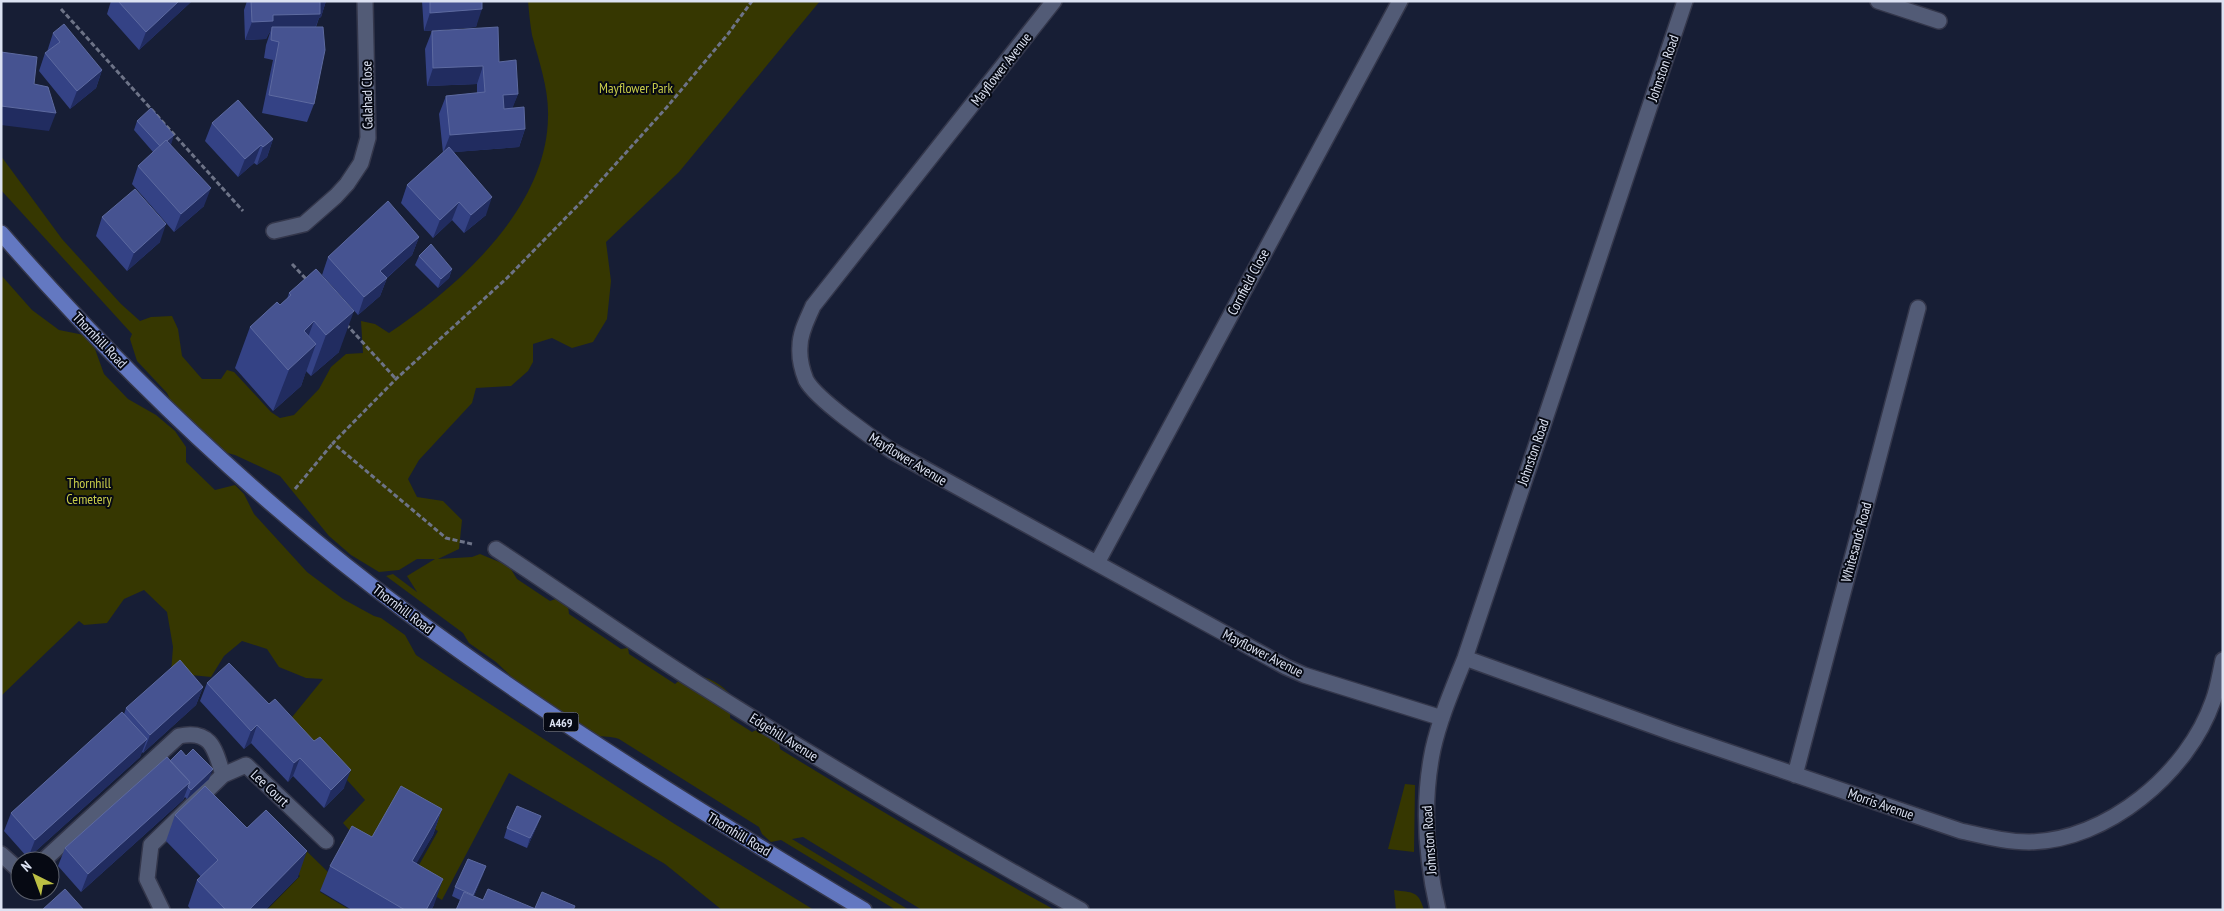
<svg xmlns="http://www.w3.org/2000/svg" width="2224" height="911" font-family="'PT Sans Narrow',sans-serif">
<rect width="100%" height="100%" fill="#171e35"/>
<path fill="#363701" d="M528,1H820L679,172L606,242L611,281L607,319L593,342L572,348L552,338L533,344V362L528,371L511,386L476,388L472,403L419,460L408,479L417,497L443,501L462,520L459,549L438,559L472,557L480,554L509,566L517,579L550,601L561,597L568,606L569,614L621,649L628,648L629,654L675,684L688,673C707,677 718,681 731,695L730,718L752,732L758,729L779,743L780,749C870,805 962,859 1055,910H922L803,837L792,839L909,910H896L781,840L771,842L762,834L759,827L619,739C611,736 604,737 596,736C573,732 542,715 520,705L518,683L496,662L469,643L463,633L386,576L393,574L417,592L407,576L435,559H417L399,570L379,572L351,555L329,536L280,476L235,455L198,445L186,432L167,393L137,361L130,339L132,334L1,190V156L62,239L121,304L140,321L151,317L172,316L178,329L182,356L202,379H221L227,370L234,372L271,412L280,418L294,415L319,389L331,367L346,354L363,353L361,321L375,324L389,333C459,286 547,208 548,117C549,89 539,62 532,35C530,24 529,12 528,1Z
M1,275L32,310L59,330L84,335L95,349L104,374L128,399L156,415L175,431L186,447V462L215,490L235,485L244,494L254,514L307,572L343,599L374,616L381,618L405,635L416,655L447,676L673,823L814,910H722L665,864L509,773L442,900L410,881L438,831L393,806L360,860L352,850L341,843L352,833L343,823L365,800L321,751L284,727L323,679L306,678L279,667L267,649L242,641L224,656L211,677L171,673L173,647L167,612L144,590L124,599L107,623L84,625L79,621L1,696Z
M1405,784L1415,785L1414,852L1388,849Z
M286,831L329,873L320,892L350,910H267L300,876L271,846Z
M1394,890C1413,893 1418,890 1424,910H1396Z"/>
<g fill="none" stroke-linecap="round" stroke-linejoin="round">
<g stroke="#34374b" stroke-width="18">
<path id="service" d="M1878,1L1939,21
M1,854L20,871
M43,861L179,736C211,729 215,749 223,775"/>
</g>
<g stroke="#34374b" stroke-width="18">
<path id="minor" d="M1054,1L813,306C808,318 800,332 800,346C799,357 802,370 806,380C816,399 872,438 892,451L1286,667L1304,675L1442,718
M274,231L304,224L336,196L347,184L361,163L368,138L365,1
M496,549C563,593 629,640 697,683C823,763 951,838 1081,910
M1097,563L1400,1
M1465,658L1673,733L1961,831C1984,836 2006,842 2029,842C2107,841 2188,773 2213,701C2218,688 2220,673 2223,660
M1795,775L1918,308
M162,910L147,879L151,845L223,775L246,765L326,841
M1438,910C1426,858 1422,802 1433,749C1440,718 1453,688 1465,658L1685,1"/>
</g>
<g stroke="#34374b" stroke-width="18">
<path id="primary" d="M1,233C123,373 259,503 409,614C554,722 709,817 864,910"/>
</g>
<path stroke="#6d7387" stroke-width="3" stroke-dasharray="5 2.5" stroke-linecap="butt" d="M61,9L243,211
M292,264L307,280
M346,324L396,379
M295,489L333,443
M472,544L446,538L333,443L396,379L507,278L586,197L667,107L728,34L752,1"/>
<use href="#service" stroke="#525b76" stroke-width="15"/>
<use href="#minor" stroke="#525b76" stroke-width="15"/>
<use href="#primary" stroke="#6378c1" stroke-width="15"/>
</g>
<path fill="#344285" d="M111,1H192L139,50L107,14Z
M247,1H326L321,17L319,18L316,27L314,104L307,122L262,113L273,60L264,58L266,45L270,33H269L266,39L245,40L244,10Z
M422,1H482L476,27L424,31Z
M432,31L499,62L518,94L512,108L525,129L519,147L454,152L486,215L464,233L452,220L433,238L401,203L407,185L443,153L439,114L446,96L477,93V84L427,86L425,49Z
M53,33L102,70L96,88L70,109L39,71L45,53L47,52Z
M137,121L170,145L204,206L174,232L132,184L138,166L153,152L134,130Z
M212,123L273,139L267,157L257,165L254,163L238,177L205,141Z
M102,217L160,242L127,271L96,236Z
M419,237L412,255L387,278L380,296L358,315L322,275L328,257Z
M419,256L452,269L449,278L438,288L415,265Z
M316,269L339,352L311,376L306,371L301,386L273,411L235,368L250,327L280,305L287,299L289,293Z
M207,683L344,788L324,808L293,776L288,782L251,743L244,749L200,701Z
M203,687L196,705L143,753L142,752L140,757L28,858L4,831L11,813L124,714L126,708Z
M186,756L209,779L187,799L185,797L183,800L81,892L58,866L65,848L170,761Z
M442,809L433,835L416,863L434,905L431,910H352L320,891L330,866L372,837Z
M175,815L247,828L298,877L265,910H191L188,906L197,880L201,877L166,841Z
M541,816L537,826L527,848L504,838L507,828Z
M486,866L474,896L483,900L535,908L456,910L460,900L452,896L455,887Z"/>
<path fill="#212c60" d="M179,1H192L139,50L146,32Z
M319,1H326L321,17L319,18L313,33L272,27L270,33H269L266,39L245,40L252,22Z
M482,9L476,27L424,31L430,13Z
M483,66L477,84L427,86L433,68Z
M102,70L96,88L70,109L77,91Z
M518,94L511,112L496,113L503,95Z
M1,106L56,113L49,131L1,125Z
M525,129L519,147L443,153L450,135Z
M174,135L171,145L158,156L161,147Z
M273,139L267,157L257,165L263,147Z
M261,145L254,163L238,177L245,159Z
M211,188L204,206L174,232L181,214Z
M492,197L486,215L464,233L471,215Z
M459,202L452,220L433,238L440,220Z
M166,224L160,242L127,271L134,253Z
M419,237L412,255L374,289L387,278L380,296L358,315L364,297L380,271Z
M452,269L449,278L438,288L441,279Z
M354,311L339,352L311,376L326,335Z
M314,321L300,359L316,344L301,386L273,411L304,331Z
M203,687L196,705L143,753L150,735Z
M257,725L251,743L244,749L251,731Z
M147,739L140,757L28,858L35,840Z
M300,758L293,776L288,782L294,763Z
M213,769L209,779L187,799L191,790Z
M351,770L344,788L324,808L331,790Z
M190,782L183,800L81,892L88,874Z
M442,809L433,835L403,887L412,861Z
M541,816L537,826L527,848L530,838Z
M307,851L298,877L265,910H249Z
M486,866L483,875L470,905L473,895Z
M443,879L434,905L431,910H426Z"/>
<path fill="#465391" stroke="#5d6aa0" d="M118,1H179L146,32Z
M251,1H320V14L273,15V21L252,22Z
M430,1H482V9L430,13Z
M64,24L102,70L77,91L45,53L60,42L53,33Z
M272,27H323L325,50L314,104L269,95L279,42L271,40Z
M498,27L499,62L516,60L518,94L503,95L504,109L524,107L525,129L450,135L446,96L485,92L483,66L433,68L432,31Z
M1,52L37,57L34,84L48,87L56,113L1,106Z
M238,100L273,139L263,147L261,145L245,159L212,123Z
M151,108L174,135L167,141L166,140L160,146L137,121Z
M166,140L211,188L181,214L138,166Z
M449,147L492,197L471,215L459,202L440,220L407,185Z
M135,189L166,224L134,253L102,217Z
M388,201L419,237L380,271L387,278L364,297L328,257Z
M431,244L452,269L441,279L419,256Z
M316,269L354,311L326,335L314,321L304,331L316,344L288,370L250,327L277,302L280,305L291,295L289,293Z
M180,660L203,687L150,735L126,708Z
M229,663L269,704L275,699L314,741L320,737L351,770L331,790L300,758L294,763L257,725L251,731L207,683Z
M122,712L147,739L35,840L11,813Z
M193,749L213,769L191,790L188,787L190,782L170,761L181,750L186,756Z
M167,757L190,782L88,874L65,848Z
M205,786L247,828L266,810L307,851L249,910H226L197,880L218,860L175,815Z
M401,786L442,809L412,861L443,879L426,910H405L330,866L352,826L372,837Z
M517,806L541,816L530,838L507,828Z
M468,859L486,866L473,895L455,887Z
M65,889L84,910H42Z
M488,889L538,910H456L464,892L483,900Z
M542,892L575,906L573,910H538L535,908Z"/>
<g text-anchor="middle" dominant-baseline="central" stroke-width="4" stroke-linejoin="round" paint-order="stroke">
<rect fill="#060913" stroke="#9ca1af" stroke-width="1" x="543.5" y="712.5" width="35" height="19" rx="4"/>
<g font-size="12" font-weight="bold" fill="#dce2f2">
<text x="561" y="722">A469</text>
</g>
<g font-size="14" fill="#dce2f2" stroke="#060913">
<text transform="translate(1663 68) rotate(-71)">Johnston Road</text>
<text transform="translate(1001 69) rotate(-52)">Mayflower Avenue</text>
<text transform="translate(367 95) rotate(-91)">Galahad Close</text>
<text transform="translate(1248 282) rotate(-62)">Cornfield Close</text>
<text transform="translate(100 340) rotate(46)">Thornhill Road</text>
<text transform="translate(1533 452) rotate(-71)">Johnston Road</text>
<text transform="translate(908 459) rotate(31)">Mayflower Avenue</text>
<text transform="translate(1856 542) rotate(-75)">Whitesands Road</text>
<text transform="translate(403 609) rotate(37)">Thornhill Road</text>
<text transform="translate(1263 653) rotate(27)">Mayflower Avenue</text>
<text transform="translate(784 737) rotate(32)">Edgehill Avenue</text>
<text transform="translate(270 788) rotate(43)">Lee Court</text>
<text transform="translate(1881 804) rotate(19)">Morris Avenue</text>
<text transform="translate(739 834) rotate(31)">Thornhill Road</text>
<text transform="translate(1429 840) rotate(-94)">Johnston Road</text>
</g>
<g font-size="14" fill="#c8cc49" stroke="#060913">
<text x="636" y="88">Mayflower Park</text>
<text x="89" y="483">Thornhill<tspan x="89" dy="16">Cemetery</tspan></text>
</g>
</g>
<rect width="2224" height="911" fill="none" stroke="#dce2f2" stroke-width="5"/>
<g transform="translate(35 876) rotate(318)"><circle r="24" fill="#060913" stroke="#5c606c"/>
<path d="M0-4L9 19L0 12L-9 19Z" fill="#bcbf44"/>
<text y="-8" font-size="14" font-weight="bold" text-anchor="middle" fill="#dce2f2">N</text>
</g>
</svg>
